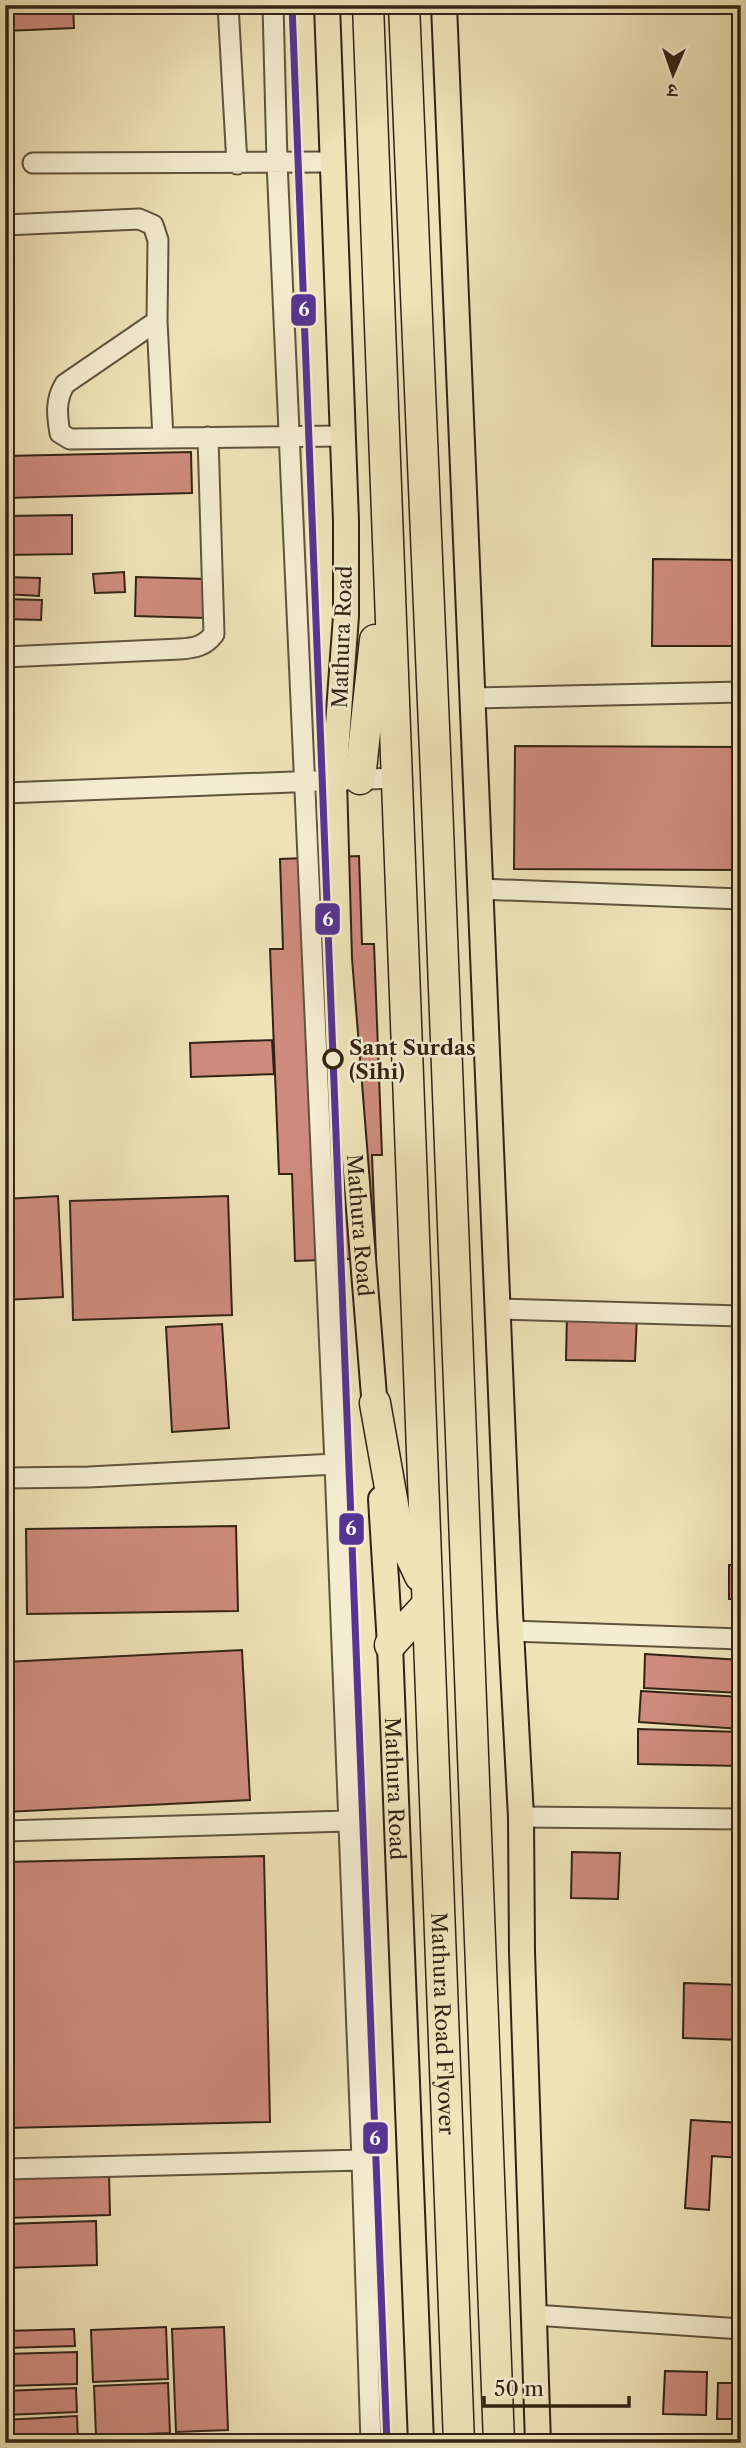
<svg xmlns="http://www.w3.org/2000/svg" width="746" height="2448" font-family="'Libre Caslon Text','Noto Serif Devanagari',serif">
<rect width="100%" height="100%" fill="#efe3b8"/>
<filter id="stains"><feTurbulence type="fractalNoise" baseFrequency=".00286" numOctaves="4"/><feColorMatrix values="0 0 0 0 .2 0 0 0 0 .09 0 0 0 0 .02 0 0 0 .5 -.17"/></filter>
<radialGradient id="worn" r=".72"><stop offset=".6" stop-color="#630" stop-opacity="0"/><stop offset="1" stop-color="#630" stop-opacity=".3"/></radialGradient>
<path fill="#cf8b7e" stroke="#322414" stroke-width="2" d="M5,5H73L74,28L5,31Z
M76,5H149V7L76,11Z
M191,452L192,493L5,498V456Z
M72,515V554L5,555V516Z
M653,559L741,560V646H652Z
M124,572L125,592L95,593L93,574Z
M5,577L40,578L39,596L5,594Z
M136,577L207,579L206,618L135,616Z
M5,599L42,600L41,620L5,619Z
M515,746L741,747V870L514,869Z
M359,856L362,944H374L382,1155H372L376,1258L295,1261L292,1174H279L270,949H283L280,859Z
M272,1040L274,1074L191,1077L190,1043Z
M58,1196L63,1297L5,1300V1199Z
M228,1196L232,1315L73,1320L70,1201Z
M567,1313L637,1315L635,1361L566,1360Z
M222,1324L229,1428L172,1432L166,1327Z
M733,1516H741V1553H732Z
M236,1526L238,1611L27,1614L26,1529Z
M729,1565H741V1599H729Z
M242,1650L250,1800L5,1812V1662Z
M645,1654L741,1660V1693L644,1688Z
M641,1691L741,1697V1729L639,1722Z
M638,1729L741,1732V1766L638,1764Z
M572,1852L620,1853L618,1899L571,1898Z
M264,1856L270,2122L5,2128V1862Z
M684,1983L741,1985V2040L683,2038Z
M691,2120L741,2123V2158L712,2156L709,2210L685,2208Z
M109,2171L110,2215L5,2218V2174Z
M96,2221L97,2265L5,2268V2224Z
M166,2327L168,2379L93,2382L91,2330Z
M224,2327L228,2430L176,2432L172,2329Z
M74,2329L75,2346L5,2348V2331Z
M77,2352V2384L5,2386V2354Z
M665,2371L707,2372L706,2415L663,2414Z
M168,2383L170,2433L96,2436L94,2386Z
M718,2383H741V2419H717Z
M76,2388L77,2412L5,2415V2391Z
M77,2416L78,2441L5,2443V2420Z"/>
<g fill="none" stroke-linecap="round" stroke-linejoin="round">
<g stroke="#61543d" stroke-width="23">
<path id="minor" d="M228,5L237,164
M273,5L277,162L335,1464L362,2160L371,2443
M33,163L333,162
M5,225L139,219L153,225L158,240L157,321L163,438
M157,321L65,384C55,400 57,416 60,433L70,439L342,436
M5,657L180,649C195,648 205,646 214,634L208,437
M472,698L741,692
M5,793L395,778
M480,889L741,899
M498,1309L741,1316
M5,1478L89,1477L335,1464
M511,1631L741,1639
M521,1817L741,1819
M5,1831L347,1821
M5,2169L362,2160
M534,2315L741,2329"/>
</g>
<g stroke="#322414" stroke-width="28">
<g id="major">
<path id="s1" d="M327,5L346,521V616L334,780L339,959L376,1421"/>
<path d="M444,5L510,1612L521,1817L522,1952L538,2443"/>
<path id="s2" d="M381,1499L390,1645L421,2443"/>
</g>
</g>
<g stroke="#322414" stroke-width="33">
<g id="highway">
<path id="s3" d="M368,5L459,2443"/>
<path d="M404,5L436,776L499,2443"/>
<path d="M360,779L375,640"/>
<path d="M375,1403L397,1527L420,1576"/>
<path d="M390,1645L427,1605"/>
</g>
</g>
<use href="#minor" stroke="#f5edd1" stroke-width="19"/>
<use href="#major" stroke="#efe3b8" stroke-width="24"/>
<use href="#highway" stroke="#efe3b8" stroke-width="30"/>
<g stroke="#f5edd1" stroke-width="12">
<path id="metro-1" d="M292,5L387,2443"/>
</g>
<use href="#metro-1" stroke="#553592" stroke-width="7"/>
</g>
<circle fill="#f5edd1" stroke="#322414" stroke-width="3.5" cx="333" cy="1059" r="9"/>
<g text-anchor="middle" dominant-baseline="central" stroke-width="5" stroke-linejoin="round" paint-order="stroke">
<g font-size="21" fill="#322414" stroke="#f5edd1">
<text transform="translate(342 637) rotate(-88)">Mathura Road</text>
<text stroke="none"><textPath href="#s1" startOffset="1222">Mathura Road</textPath></text>
<text stroke="none"><textPath href="#s2" startOffset="290">Mathura Road</textPath></text>
<text stroke="none"><textPath href="#s3" startOffset="2020">Mathura Road Flyover</textPath></text>
</g>
<g font-size="21" font-weight="bold" fill="#322414" stroke="#f5edd1" text-anchor="start">
<text x="349" y="1047">Sant Surdas<tspan x="349" dy="24">(Sihi)</tspan></text>
</g>
</g>
<g stroke="#f5edd1" stroke-width="2.5">
<rect x="290" y="293" width="27" height="34" rx="7" fill="#553592"/>
<rect x="314" y="902" width="27" height="34" rx="7" fill="#553592"/>
<rect x="338" y="1512" width="27" height="34" rx="7" fill="#553592"/>
<rect x="362" y="2121" width="27" height="34" rx="7" fill="#553592"/>
</g>
<g font-size="19" text-anchor="middle" font-weight="bold" fill="#fff">
<text x="304" y="316">6</text>
<text x="328" y="926">6</text>
<text x="351" y="1535">6</text>
<text x="375" y="2145">6</text>
</g>
<rect width="746" height="2448" fill="none" stroke="#efe3b8" stroke-width="28"/>
<rect x="7" y="7" width="732" height="2434" fill="none" stroke="#322414" stroke-width="3.5"/>
<rect x="14" y="14" width="718" height="2420" fill="none" stroke="#322414" stroke-width="2"/>
<g transform="translate(673 74) rotate(182)" stroke="#f5edd1" stroke-width="5" paint-order="stroke">
<path d="M0-5L12 26L0 18L-12 26Z" fill="#322414"/>
<text y="-10" font-size="19" font-weight="bold" text-anchor="middle" fill="#322414">उ</text>
</g>
<path d="M484 2396v10h145v-10" fill="none" stroke="#322414" stroke-width="3.5"/>
<text x="494" y="2396" font-size="21" fill="#322414" stroke="#f5edd1" stroke-width="5" paint-order="stroke">50 m</text>
<rect width="100%" height="100%" filter="url(#stains)"/>
<rect width="100%" height="100%" fill="url(#worn)"/>
</svg>
